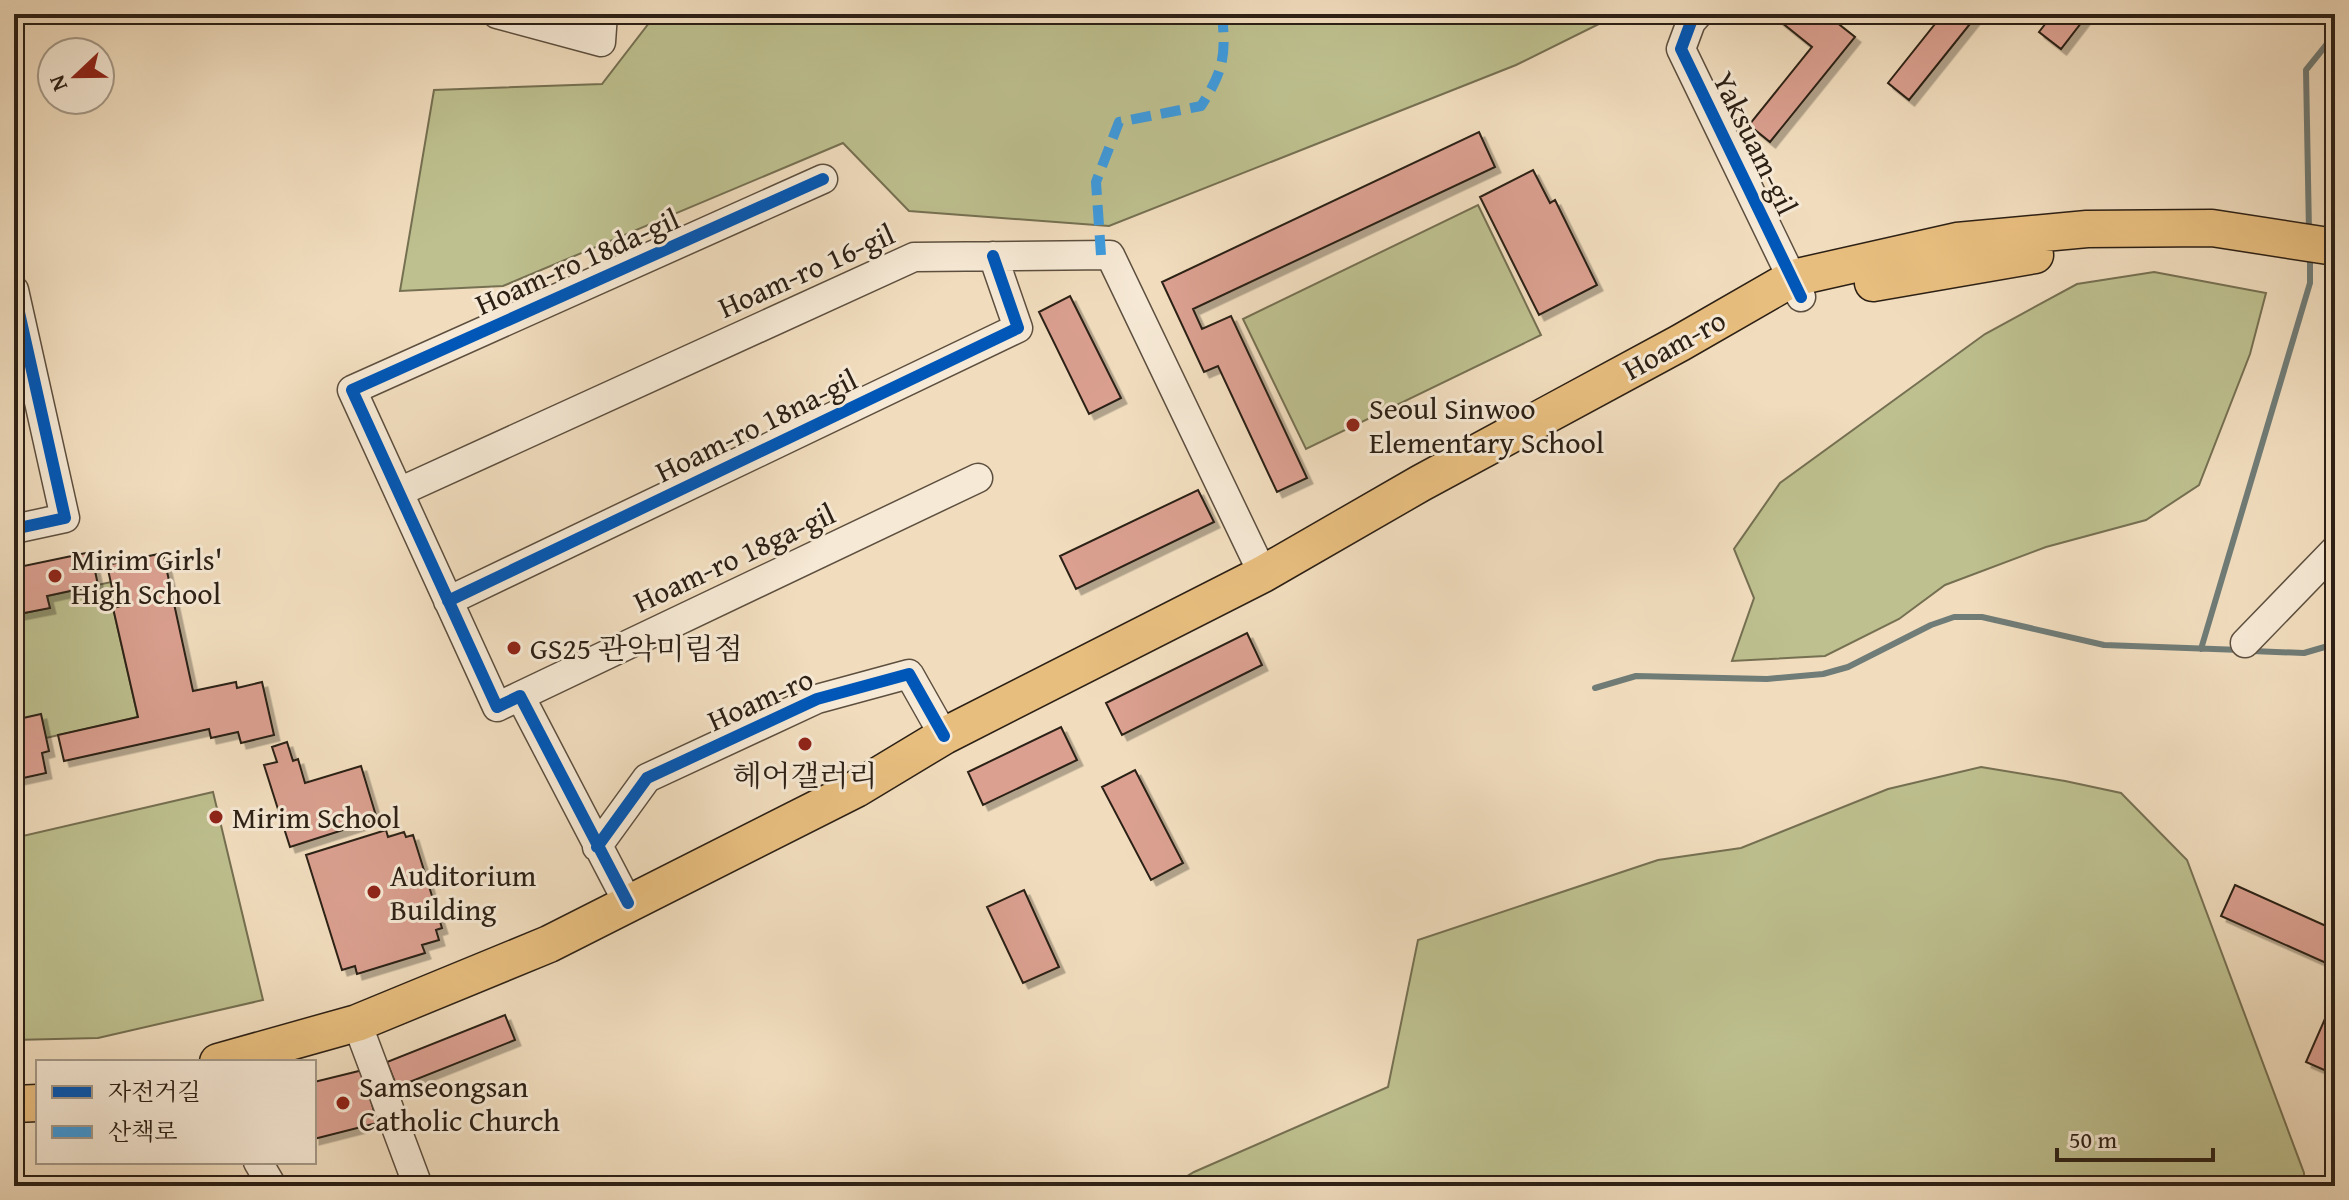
<svg xmlns="http://www.w3.org/2000/svg" width="2349" height="1200" font-family="'Gentium Book Plus','Noto Serif KR',serif">
<defs>
<filter id="shadow"><feDropShadow dx="5.5" dy="5.5" stdDeviation="0" flood-color="#0004"/></filter>
</defs>
<rect width="100%" height="100%" fill="#f1ddbe"/>
<filter id="stains"><feTurbulence type="fractalNoise" baseFrequency=".0025" numOctaves="4"/><feColorMatrix values="0 0 0 0 .2 0 0 0 0 .09 0 0 0 0 .02 0 0 0 .5 -.17"/></filter>
<radialGradient id="worn" r=".72"><stop offset=".6" stop-color="#630" stop-opacity="0"/><stop offset="1" stop-color="#630" stop-opacity=".3"/></radialGradient>
<path fill="#bec08f" stroke="#757052" stroke-width="2" d="M656,14H1619L1516,65L1109,226L909,211L843,143L503,286L400,291L434,90L602,84Z
M1478,205L1541,335L1306,449L1243,319Z
M2154,272L2266,293L2250,354L2199,485L2146,520L2046,547L1945,585L1899,619L1825,656L1732,661L1754,598L1734,549L1780,483L1985,334L2077,284Z
M111,582L125,595L128,604L113,608L138,717L46,738L14,720V615L49,608L47,596Z
M1981,767L2065,781L2121,793L2187,860L2304,1173V1186H1171L1194,1172L1388,1087L1418,940L1658,860L1741,848L1888,789Z
M213,792L263,1000L98,1038L14,1040V838Z"/>
<g fill="none" stroke-linecap="round" stroke-linejoin="round">
<path stroke="#707c77" stroke-width="6" d="M2309,232L2306,70L2335,34
M2201,649L2310,283V255
M2252,651L2304,653L2335,644
M1595,688L1636,676L1767,679L1823,674L1848,667L1931,625L1954,617H1982L2104,645L2241,650"/>
</g>
<path fill="#dba090" stroke="#2c2015" stroke-width="2" filter="url(#shadow)" d="M1771,14H1826L1855,37L1770,142L1749,125L1812,47Z
M1943,14H1978L1909,100L1888,83Z
M2053,14H2088L2061,49L2039,32Z
M1479,132L1495,167L1193,309L1202,329L1231,316L1307,478L1277,492L1218,366L1204,372L1162,282Z
M1533,170L1550,203L1555,200L1597,285L1539,315L1480,197Z
M1070,296L1121,398L1089,414L1039,312Z
M1198,490L1214,522L1076,589L1060,556Z
M91,552L98,585L47,596L50,608L14,615V568Z
M163,553L193,691L236,682L237,688L262,682L274,735L241,743L238,732L211,738L209,729L64,761L58,735L138,717L113,608L128,604L125,595L114,597L107,565Z
M1247,633L1262,665L1122,735L1106,703Z
M41,714L49,751L42,753L46,773L14,780V720Z
M1061,727L1077,760L983,805L968,772Z
M287,742L293,761L298,759L305,783L361,766L377,819L290,847L264,765L277,762L272,747Z
M1135,770L1183,863L1151,880L1102,787Z
M386,830L388,837L404,832L406,837L413,835L442,928L436,930L439,940L422,945L425,953L357,974L355,966L342,970L306,855Z
M2235,885L2335,930V967L2221,916Z
M1024,890L1059,967L1023,983L987,907Z
M2335,996V1064L2331,1073L2306,1062Z
M505,1015L515,1040L397,1087L387,1062Z
M363,1070L377,1123L314,1139V1082Z"/>
<g fill="none" stroke-linecap="round" stroke-linejoin="round">
<g stroke="#5d4f3f" stroke-width="31">
<path id="minor" d="M497,14L601,42L603,14
M1698,14L1691,22L1681,49L1801,297
M14,290L65,518L14,529
M399,492L914,257L1110,255L1263,574
M448,601L1018,328L993,256
M2245,643L2335,550
M520,696L978,478
M597,847L647,778L817,699L909,674L944,736
M628,903L520,696L497,707L352,390L823,179
M357,1023L418,1186
M258,1162L272,1186"/>
</g>
<g stroke="#2c2015" stroke-width="39">
<path id="major" d="M1873,283L2035,255
M218,1062L357,1023L549,944L856,789L944,736L1263,574L1421,483L1680,343L1793,278L1957,241L2087,229L2212,228L2335,247
M14,1104L38,1103"/>
</g>
<use href="#minor" stroke="#f6e9d5" stroke-width="28"/>
<use href="#major" stroke="#e8be7f" stroke-width="36"/>
<path stroke="#3d9bdf" stroke-width="10" stroke-dasharray="20 10" stroke-linecap="butt" d="M1101,255L1096,182L1119,122L1201,106C1224,70 1226,56 1222,14"/>
<g stroke="#f6e9d5" stroke-width="17">
<path id="cycleway" d="M1698,14L1691,22L1681,49L1801,297
M14,290L65,518L14,529
M448,601L1018,328L993,256
M597,847L647,778L817,699L909,674L944,736
M628,903L520,696L497,707L352,390L823,179"/>
</g>
<use href="#cycleway" stroke="#0057b8" stroke-width="12"/>
</g>
<g fill="#8f2418" stroke="#f6e9d5" stroke-width="3">
<circle cx="1353" cy="425" r="8"/>
<circle cx="55" cy="576" r="8"/>
<circle cx="514" cy="648" r="8"/>
<circle cx="805" cy="744" r="8"/>
<circle cx="216" cy="817" r="8"/>
<circle cx="374" cy="892" r="8"/>
<circle cx="343" cy="1103" r="8"/>
</g>
<g text-anchor="middle" dominant-baseline="central" stroke-width="6" stroke-linejoin="round" paint-order="stroke">
<g font-size="30" fill="#2c2015" stroke="#f6e9d5">
<text transform="translate(1756 143) rotate(64)">Yaksuam-gil</text>
<text transform="translate(577 261) rotate(-24)">Hoam-ro 18da-gil</text>
<text transform="translate(806 270) rotate(-24)">Hoam-ro 16-gil</text>
<text transform="translate(1674 344) rotate(-29)">Hoam-ro</text>
<text transform="translate(756 425) rotate(-26)">Hoam-ro 18na-gil</text>
<text transform="translate(734 557) rotate(-25)">Hoam-ro 18ga-gil</text>
<text transform="translate(760 699) rotate(-24)">Hoam-ro</text>
</g>
<g font-size="30" fill="#2c2015" stroke="#f6e9d5" text-anchor="start">
<text x="1369" y="408">Seoul Sinwoo<tspan x="1369" dy="34">Elementary School</tspan></text>
<text x="71" y="559">Mirim Girls'<tspan x="71" dy="34">High School</tspan></text>
<text x="530" y="648">GS25 관악미림점</text>
<text x="805" y="775" text-anchor="middle">헤어갤러리</text>
<text x="232" y="817">Mirim School</text>
<text x="390" y="875">Auditorium<tspan x="390" dy="34">Building</tspan></text>
<text x="359" y="1086">Samseongsan<tspan x="359" dy="34">Catholic Church</tspan></text>
</g>
</g>
<rect width="2349" height="1200" fill="none" stroke="#f1ddbe" stroke-width="48"/>
<rect x="16" y="16" width="2317" height="1168" fill="none" stroke="#2c2015" stroke-width="4"/>
<rect x="24" y="24" width="2301" height="1152" fill="none" stroke="#2c2015" stroke-width="2"/>
<rect x="36" y="1060" width="280" height="104" fill="#f6e9d5" stroke="#a59988" stroke-width="2"/>
<rect x="52" y="1086" width="40" height="12" fill="#0057b8" stroke="#a59988" stroke-width="2"/>
<text x="108" y="1100" font-size="24" fill="#2c2015">자전거길</text>
<rect x="52" y="1126" width="40" height="12" fill="#3d9bdf" stroke="#a59988" stroke-width="2"/>
<text x="108" y="1140" font-size="24" fill="#2c2015">산책로</text>
<g transform="translate(76 76) rotate(248)"><circle r="38" fill="#f6e9d5" stroke="#a59988" stroke-width="2"/>
<path d="M0-6L14 30L0 20L-14 30Z" fill="#8f2418"/>
<text y="-12" font-size="22" font-weight="bold" text-anchor="middle" fill="#2c2015">N</text>
</g>
<path d="M2057 1148v12h156v-12" fill="none" stroke="#2c2015" stroke-width="4"/>
<text x="2069" y="1148" font-size="24" fill="#2c2015" stroke="#f6e9d5" stroke-width="6" paint-order="stroke">50 m</text>
<rect width="100%" height="100%" filter="url(#stains)"/>
<rect width="100%" height="100%" fill="url(#worn)"/>
</svg>
